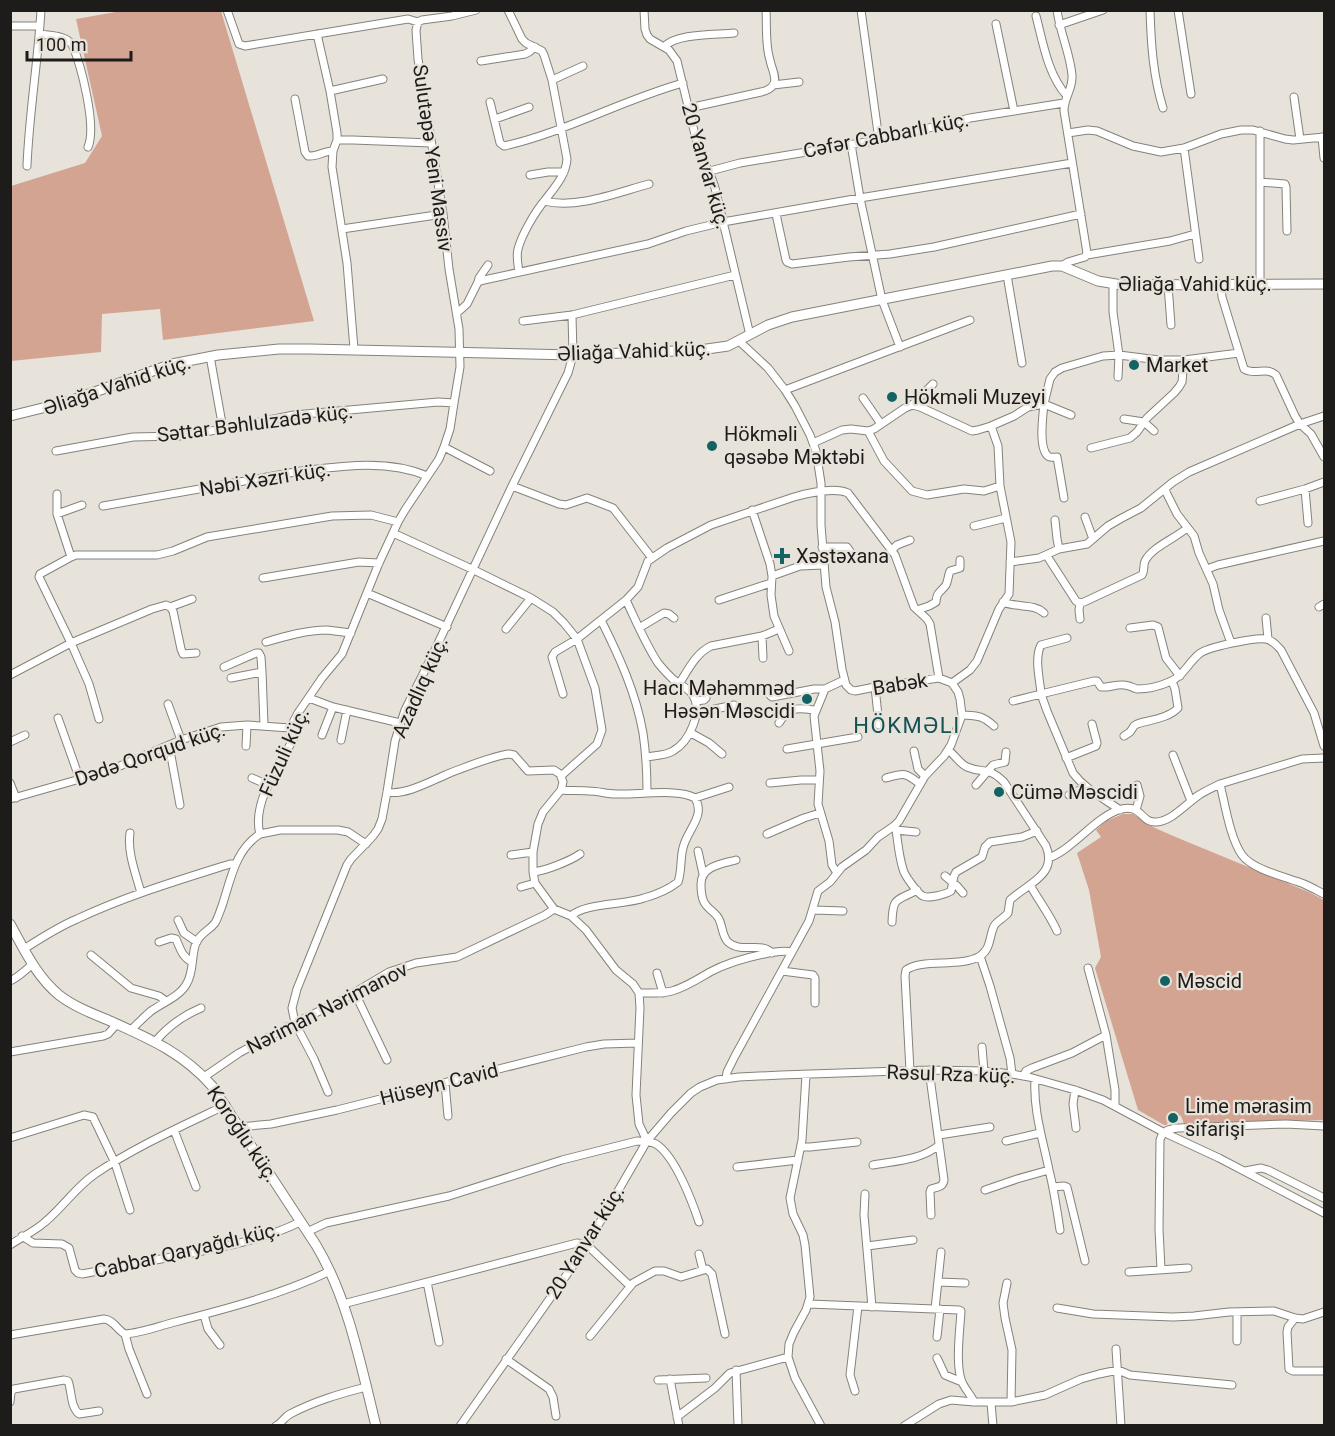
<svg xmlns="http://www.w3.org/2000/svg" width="1335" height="1436" font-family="Roboto,sans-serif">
<rect width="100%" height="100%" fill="#e7e3db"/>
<path fill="#d3a492" d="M127,10L221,11L314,321L163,340L160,309L102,314L101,352L11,361V186L85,163L102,136L76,19Z
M1123,814H1133L1155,828L1178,838L1309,892L1324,900V1120L1184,1124L1181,1116L1170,1114L1167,1125H1164L1138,1110L1095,968L1101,957L1089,890L1077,853L1101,837L1096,830L1106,821Z"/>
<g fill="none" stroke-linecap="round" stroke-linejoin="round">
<g stroke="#85827a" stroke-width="9">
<path id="minor" d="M227,10L239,44L245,46L408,19L418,22
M508,10L522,39L526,43L542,51L544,55L552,80L567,159C566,175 555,187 545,200C535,212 522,234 518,249C516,257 518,265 519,272
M644,10L645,29L647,35L650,39L669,50L677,61L698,147C703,162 711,173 715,188L750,335
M861,10L879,140
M1057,10C1060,33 1070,53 1072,75C1073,90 1064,96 1064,111L1087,253L1085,257L1068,262L1062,266
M1150,10C1151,43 1153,76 1163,108
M1178,10L1191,94
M1036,16C1043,43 1048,75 1067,96
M996,24L1014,111
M1059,25L1103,10
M10,26H40
M40,34C51,36 64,35 72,44C81,65 97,126 88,147
M317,34L330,91L337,133V140L333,151L332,167L347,263L354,349
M664,47C676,33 716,35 734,33
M481,61L525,54L529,52L535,47
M552,80L583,66
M773,85L799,82
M330,91L383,79
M1294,97L1300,139
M295,99L305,152L308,156C317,157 324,151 333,151
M490,102L500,143L504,146C566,132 622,100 683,83
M689,108L761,92C766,91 771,89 774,84C777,77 771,67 770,60C765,45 767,27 766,10
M495,119L529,107
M1260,131V284
M1068,133L1088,130L1097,131L1133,146L1161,152L1184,148L1221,134L1241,130H1253L1285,139L1293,140L1324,137
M1322,137L1324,158
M337,140H353L431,143
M851,144L860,198L882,300L900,347
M1184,148L1199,259
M27,166C29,114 38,62 41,10
M710,171L740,163L879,140L970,118L1064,103
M530,175L548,172H564
M1260,182L1285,184L1286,187L1287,231
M544,201C577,209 616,193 649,184
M776,214L786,260L787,262L792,264L849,257L890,254L934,247L1081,214
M342,229L443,214
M1087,255L1170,241L1195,234
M1007,275L1022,363
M478,282L479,278L488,265
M1113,285V312L1119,355L1118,377
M1168,285L1171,325
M1221,285L1222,297L1244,369C1255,376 1266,366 1276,375L1295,416L1300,424L1311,434L1324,457
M457,313L467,304L478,282L484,280L648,244L686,231L723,222L860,198L1072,163
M523,321L572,315L735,275
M739,341L768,368L785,390L795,406L810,435L816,451L821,483V525L826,587L835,622L842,669L846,685L851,690L855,691L875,687L939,678L952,683
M210,356L223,429
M785,390L970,320
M863,398L881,424
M912,405L933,384
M1124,419L1144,422L1154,431
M868,431L884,461L912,491L927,495L964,489L984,491L1000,486
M813,443L842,430L851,429L868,431L874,429L905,408L912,405L920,407L972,431L978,430L991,426L1014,416L1028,407L1044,404L1050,379L1055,372L1062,368L1103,356L1119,355L1159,360H1184L1239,353
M444,447L490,471
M1091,448L1130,438L1137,432L1147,418L1174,393L1179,387L1182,382L1184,360
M56,451L133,437L179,436L223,429L294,415L438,402L454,403
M512,486L559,504L566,505L587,498L613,508L652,558
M1305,489L1308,523
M1165,490L1177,514L1194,536L1199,553L1213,584L1219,610L1231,643
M57,494V514L71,557
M1064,498L1057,457C1054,457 1050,458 1048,456C1038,448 1043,415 1044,404L1071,415
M1260,501L1305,489L1324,482
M103,506L301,471C342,466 388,459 427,476
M752,510L770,564L772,576L771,595L774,616L789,651
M57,514L82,505
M1085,517L1093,539
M1055,520L1057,539L1059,549
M974,526L1006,518
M393,533L474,570L531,598L553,612L564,623L577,639L595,688L602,730L597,744L561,776
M822,547H847L856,560
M892,550L897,545L910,540
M1047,556L1076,601L1080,603L1084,602L1142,575C1145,570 1143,565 1145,561C1152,547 1176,538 1187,528
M1010,562L1039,558L1059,549L1087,544L1108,526L1120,519L1141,508L1173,482L1189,472L1300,424L1324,416
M1207,569L1218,565L1324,541
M772,576L800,566L823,565
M263,578L359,562L379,563
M367,593L447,627
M626,600C636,621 645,643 658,663C663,669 668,675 674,680C680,685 688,688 692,694C704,711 689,742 673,751C665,756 655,755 646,757
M719,600L771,583
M1003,602C1017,608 1033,603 1044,613
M170,607L192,599
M1319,607L1324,604
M917,610L929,606L936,602C937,591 940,593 946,585C948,581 948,576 950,571L960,568V560
M1266,618L1268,639
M1080,619L1079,610L1080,603
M601,620C619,656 636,693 643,733C646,753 647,773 647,793
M639,628L664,613L669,614L674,618
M1130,628L1153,625L1158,627L1166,658L1180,676
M506,629L531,598
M762,636L763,658
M266,642C286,636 307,630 327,630C335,631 343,632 351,633
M224,667L256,653H259L261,657L262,672
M10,675L71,643L39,577L40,574L71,557L76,555H157L173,551L207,537L332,516L371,515L398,522
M231,678L262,672L264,725
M952,683L970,670L977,661L999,609L1009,594L1011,542L1000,486L998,446L991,426
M679,684C688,670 696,653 711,646L762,636L779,629
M768,687L770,695L772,697L814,689H825
M875,687L879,725
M563,694L552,657L555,652L577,639L626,600L638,587L648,561L667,548L711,525L794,497C808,493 835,487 848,493L895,555L914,607L927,619L930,624L939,678
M309,698L333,707L400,723
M696,701L704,700L706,698L707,689
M1013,701L1041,694C1040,680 1034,658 1041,645L1067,638
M168,704L181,740
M696,713L734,705
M962,715C978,716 982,715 994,726
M58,718L80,780
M99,719L89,684L71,643L152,609L166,605L170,607L173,611L181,649L183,654L196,653
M779,723C789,706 797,708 815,710
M691,733L709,743L722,754
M322,735L333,707
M1124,736L1130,732L1134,726L1137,724C1150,720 1169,718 1178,708L1175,689L1172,681
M341,740L347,710
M10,742L25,735
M169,745L180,805
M246,746L247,725
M787,749L858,737
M914,751L918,769L925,776
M1173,755L1191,801
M1066,758L1096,746L1097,743L1092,724
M252,778L268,785
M886,778C904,773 905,772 920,784
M10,783L16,798
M770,783L801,780H819
M1220,784C1225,804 1230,838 1242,855C1253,870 1286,877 1304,884C1311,887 1318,891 1324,894
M976,785L993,765L1005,762L1006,752
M561,790C570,791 579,790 589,791C598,791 607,794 616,794C637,795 678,788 695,798L729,787
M387,792C405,796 433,780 450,773C466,767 492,756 509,754L514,755L528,771L554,770L560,774L563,782L561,790L543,812L538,824L533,852V872L535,883L554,909L571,916L586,930L616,970L633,984L639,993L640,1008L636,1095L639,1124L647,1141
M1069,795L1086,787
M10,799L108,771L181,740L221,727L247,725L290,728
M1120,810C1103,798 1085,789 1073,773L1047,711L1041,694L1094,681H1097L1101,687C1109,688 1116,684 1124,685C1129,685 1133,688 1137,689C1147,689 1160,686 1169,682C1183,677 1188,663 1199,654C1207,647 1256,637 1266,639C1273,640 1277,646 1281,650L1314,713L1324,746
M1136,810L1140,796L1137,785
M894,826L896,830C898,843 899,857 903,869C904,875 918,894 923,896C929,899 946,894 951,891L954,876L956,872L982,857L985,847L990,842L1022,837L1037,831
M896,830L916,832
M130,833C127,852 136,874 141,893
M260,834L280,830H338L348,832L366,844
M767,834L804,818L820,813
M698,851L703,874
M511,855L533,852
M1049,858C1074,848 1094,819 1118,810C1142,802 1140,823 1156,822C1172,821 1186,804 1199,795C1205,791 1212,788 1220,784L1302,759L1324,758
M736,860C722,864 701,866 701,884C701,891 701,896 704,902C707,908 713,911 717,916C723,923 721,935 728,942C741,954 761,941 772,953
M533,872C545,871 570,861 580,854
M837,873L832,865L829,841L818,804L820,771L814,716L825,689L844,680
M945,876L957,886L963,893
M1030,885C1039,901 1050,915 1057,931
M521,887L535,883
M814,910L843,911
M571,916C584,903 625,905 644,898C655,895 669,889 678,882C682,871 680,859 683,848C687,830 706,816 695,798
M178,920L184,933L197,942
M892,922C893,896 896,902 917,890
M159,942L171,938L176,939C180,948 182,957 192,962
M24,949C41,938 58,927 77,919C126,896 179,880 230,864H235
M91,955L131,988L159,996L166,1001
M980,956L990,986L1010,1058L1012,1074
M1088,968L1106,1035L1115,1090V1105
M782,971L813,975L815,978V1003
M657,973L663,993
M10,981C19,977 25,970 33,964
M355,993L387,1060
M639,993C650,993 661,994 672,991C686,987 698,979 710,972C727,963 745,958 764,954C773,952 783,950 792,952
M131,1030C137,1024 144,1017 151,1011C162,1003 181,996 187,983C194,971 191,956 196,943C201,932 209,931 215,923C218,918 220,911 222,906C231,879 235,850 260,834C251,803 281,761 296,735V732L290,728L298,713L322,678L342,654L379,563L398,522L405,510L439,459L444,447L450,429L454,403L460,367L459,329L449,269L443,214L418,59L416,30L418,22L422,20L452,16L476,10
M155,1042C168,1026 182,1016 201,1008
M982,1047L984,1071
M10,1052L103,1036L108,1034L117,1024
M929,1070L944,1180C943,1187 938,1187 931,1189L930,1192L931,1215
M910,1071L905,976L906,970C922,958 961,968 980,956C991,949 989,937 994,926C997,921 1004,918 1008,913L1010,900C1027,884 1058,875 1046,846L1004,782C988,766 984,774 967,767C960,764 955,755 948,750
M806,1075L802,1140L790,1198L793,1214L803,1235L805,1245L810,1297L806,1310L794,1332L789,1344L788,1357L795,1378L821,1426
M1023,1076L1026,1071L1032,1068L1072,1053L1106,1035
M204,1077L239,1053L295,1023L340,1001L389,972L416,963L457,957L545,915L554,909
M726,1079L727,1072L735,1056L809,921L818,891L830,882L842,867L866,850L878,837L894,826L899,821L925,776L944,756L951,745L962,715L960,699L958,692L952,683
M1035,1079C1033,1110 1043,1140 1049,1170C1054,1190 1057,1210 1060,1230
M445,1083L448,1116
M1075,1090L1073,1104L1076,1128
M328,1092L314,1059L295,1023L292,1008L297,989L347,865L351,859L373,836L378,829L382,819L387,792L395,741L405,710L434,652L512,486L568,373L573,355L572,315
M239,1127L271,1124L337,1110L586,1047L604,1044L638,1043
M174,1130L196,1187
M939,1135L990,1127
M10,1138L84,1115L93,1117L115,1163L130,1210
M1006,1141L1040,1133
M801,1147H810L857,1142
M873,1165C894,1161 922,1160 939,1145
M737,1167L798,1160
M1245,1171L1261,1168L1268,1170L1324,1198
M1053,1187L1064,1186L1067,1187L1085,1261
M985,1190L1017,1179L1049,1170
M865,1194L864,1215L872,1307
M307,1232L326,1223L449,1196L562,1160L637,1141C644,1141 650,1141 656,1144C675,1156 692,1201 699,1222
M22,1236L33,1243L62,1244L69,1248L75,1270L78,1273L82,1274C115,1268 149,1261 183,1255C222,1247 264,1240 300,1222
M10,1245C22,1237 35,1231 45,1222C63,1207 76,1187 95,1174C135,1147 182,1126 226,1105
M867,1246L913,1240
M699,1254L703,1270
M1161,1269L1159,1229L1160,1140C1163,1130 1169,1129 1178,1128L1286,1124L1324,1126
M1129,1272L1188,1268
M427,1282L439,1342
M938,1282L965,1283
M1007,1283L1003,1303L1005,1318L1012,1350L1011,1402
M343,1304L577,1243L587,1245L630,1286
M809,1304L959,1310L961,1311C960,1330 955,1365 962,1382C965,1389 971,1395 974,1402
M1057,1308L1093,1314L1173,1317L1194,1316L1229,1312L1274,1311L1295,1318L1303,1319L1324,1312
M935,1309L941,1252
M204,1315L208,1329L220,1345
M1295,1318L1288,1327L1287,1332L1289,1369L1293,1371H1324
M125,1334C141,1333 159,1326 175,1322C226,1309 283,1294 330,1271
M10,1335L104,1319C114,1320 117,1330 125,1334L129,1349L147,1394
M590,1336L633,1283L655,1271H664L681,1277L707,1269L712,1274L713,1279L725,1334
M937,1337L940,1309
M1237,1341V1312
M1116,1349L1121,1426
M937,1358L945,1375L962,1382
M506,1359L549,1389L553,1397L556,1416
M736,1370L738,1426
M670,1379L679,1426
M658,1380L706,1378
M855,1391L850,1375L858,1306
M10,1402L11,1392L14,1389L64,1380L68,1381C72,1391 70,1406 79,1414L99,1411
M991,1403L993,1426
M677,1417L715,1388L730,1373L788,1357
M276,1426C282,1423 284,1417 290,1414C315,1401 339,1394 366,1387
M460,1426L582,1253L647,1141L671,1113L691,1093L700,1087L717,1080L739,1077L781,1075L929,1070L984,1071L1012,1074L1029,1077L1075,1090L1103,1100L1163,1132L1219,1158L1324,1213
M904,1426L939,1404L951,1400L974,1402H1011L1045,1395L1081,1379L1099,1374L1118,1370L1130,1375L1232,1385"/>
</g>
<g stroke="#85827a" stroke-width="11">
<path id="tertiary" d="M10,416L67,402L172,364L218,355L279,349H310L573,355L700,350L728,346L768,325L792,317L1052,266H1062L1098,281L1122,285L1324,284
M10,924C24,949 36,976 59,995C73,1006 91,1013 108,1020C148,1038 182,1052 212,1086L316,1245C348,1298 361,1366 376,1426"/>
</g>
<use href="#minor" stroke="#fff" stroke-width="7"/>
<use href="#tertiary" stroke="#fff" stroke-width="9"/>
</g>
<g fill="#136365" stroke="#e7e3db" stroke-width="2">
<circle cx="1134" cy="365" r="6"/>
<circle cx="892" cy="397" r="6"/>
<circle cx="712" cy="446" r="6"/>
<path d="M779 547h6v6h6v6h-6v6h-6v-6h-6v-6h6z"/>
<circle cx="807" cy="699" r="6"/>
<circle cx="999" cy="792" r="6"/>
<circle cx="1165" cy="981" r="6"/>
<circle cx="1173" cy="1118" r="6"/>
</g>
<g text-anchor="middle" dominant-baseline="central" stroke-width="4.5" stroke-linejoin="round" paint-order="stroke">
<g font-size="20" fill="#1e1c1a" stroke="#e7e3db">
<text transform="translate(886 135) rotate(-11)">Cəfər Cabbarlı küç.</text>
<text transform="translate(433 158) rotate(82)">Sulutəpə Yeni Massiv</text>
<text transform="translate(706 166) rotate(74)">20 Yanvar küç.</text>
<text x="1195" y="284">Əliağa Vahid küç.</text>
<text transform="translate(634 351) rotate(-2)">Əliağa Vahid küç.</text>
<text transform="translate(117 385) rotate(-18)">Əliağa Vahid küç.</text>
<text transform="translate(255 423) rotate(-7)">Səttar Bəhlulzadə küç.</text>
<text transform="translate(265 479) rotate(-9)">Nəbi Xəzri küç.</text>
<text transform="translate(900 684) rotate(-9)">Babək</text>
<text transform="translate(420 687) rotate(-66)">Azadlıq küç.</text>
<text transform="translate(284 752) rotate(-66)">Füzuli küç.</text>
<text transform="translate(150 754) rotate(-19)">Dədə Qorqud küç.</text>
<text transform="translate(327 1008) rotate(-27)">Nəriman Nərimanov</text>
<text transform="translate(951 1074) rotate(2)">Rəsul Rza küç.</text>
<text transform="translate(439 1084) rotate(-14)">Hüseyn Cavid</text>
<text transform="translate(243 1134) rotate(56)">Koroğlu küç.</text>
<text transform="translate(585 1242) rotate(-58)">20 Yanvar küç.</text>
<text transform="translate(187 1250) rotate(-13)">Cabbar Qaryağdı küç.</text>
</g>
<g font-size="20" fill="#1e1c1a" stroke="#e7e3db" text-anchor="start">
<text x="1146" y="365">Market</text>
<text x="904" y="397">Hökməli Muzeyi</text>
<text x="724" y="434">Hökməli<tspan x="724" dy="23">qəsəbə Məktəbi</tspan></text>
<text x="796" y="556">Xəstəxana</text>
<text x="795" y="688" text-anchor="end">Hacı Məhəmməd<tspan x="795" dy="23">Həsən Məscidi</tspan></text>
<text x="1011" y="792">Cümə Məscidi</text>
<text x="1177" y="981">Məscid</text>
<text x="1185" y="1106">Lime mərasim<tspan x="1185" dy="23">sifarişi</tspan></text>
</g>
<g font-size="22" letter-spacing="1.5" fill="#145153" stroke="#e7e3db">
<text x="907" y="725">HÖKMƏLI</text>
</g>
</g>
<rect width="1335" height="1436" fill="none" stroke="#1e1c1a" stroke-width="24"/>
<path d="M27 51v9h104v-9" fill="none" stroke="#1e1c1a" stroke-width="3"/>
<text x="36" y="51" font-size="18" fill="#1e1c1a" stroke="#e7e3db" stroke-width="4.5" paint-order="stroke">100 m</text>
</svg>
